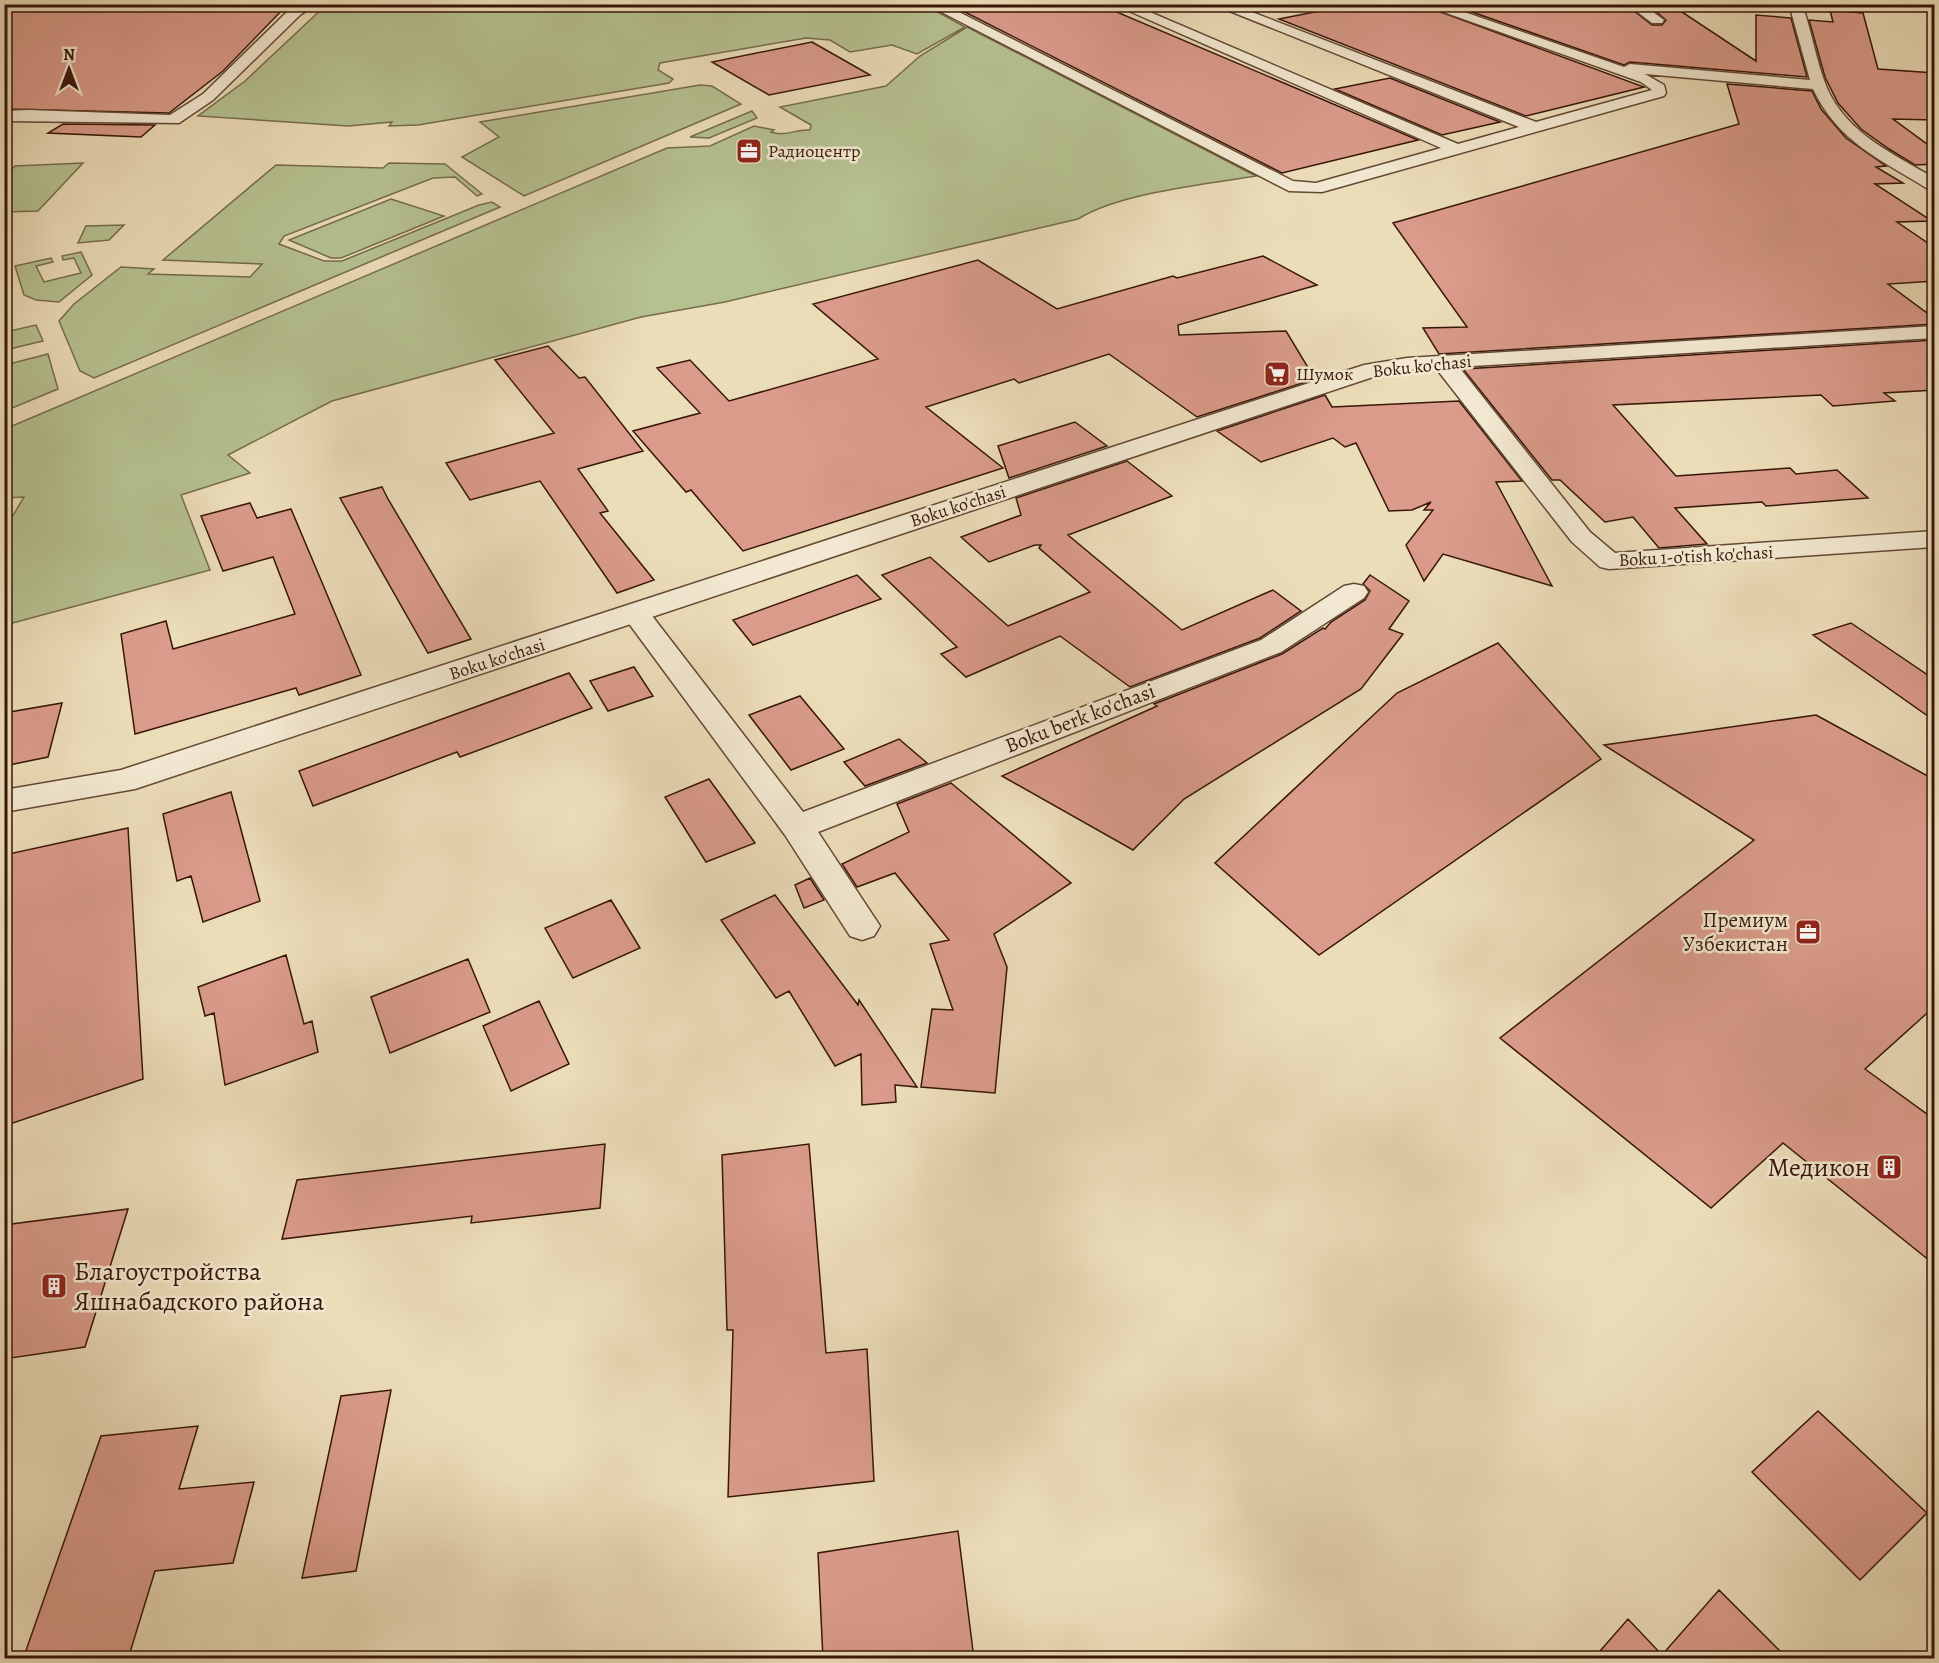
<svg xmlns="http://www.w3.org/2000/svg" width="1939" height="1663" font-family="Alegreya,serif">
<rect width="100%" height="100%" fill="#ecddb9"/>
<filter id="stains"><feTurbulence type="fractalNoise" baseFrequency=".00333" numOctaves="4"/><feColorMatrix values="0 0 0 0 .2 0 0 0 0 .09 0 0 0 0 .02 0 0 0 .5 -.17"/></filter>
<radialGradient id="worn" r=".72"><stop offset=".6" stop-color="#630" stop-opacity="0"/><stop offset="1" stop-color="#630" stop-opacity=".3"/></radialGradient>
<path fill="#b6c190" stroke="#766c4c" stroke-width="1.5" d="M923,4L965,27L917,54L892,45L850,52L830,40L806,38L660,63L658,70L673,79L669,83L418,125L389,126L392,122L348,126L198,116L245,81L326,5Z
M967,27L1256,176C1206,184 1119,193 1078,219L725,302L641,317L332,401L228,455L250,473L181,495L210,570L5,625V529L24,497L5,498V429L667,148L710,146L754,126L774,130L771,132C786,137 795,129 810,130L811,125L780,107L886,86L920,56Z
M700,85L712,86L741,104L524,196L462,157L499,137L480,122Z
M752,111L757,118L709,138L690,137Z
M83,163L38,211L5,212V176L15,166Z
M389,163L445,164L482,194L477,196L455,177L433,178L284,236L279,244L324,261H342L479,205L492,202L500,207L94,378L80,371L59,321L74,304L121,267L154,269L148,274L250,277L262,264L163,260L276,165L383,168Z
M391,199L444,216L341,258H331L289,240Z
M124,225L109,240L78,243L86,226Z
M81,252L92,275L59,302L36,300L24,295L15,266L51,258L53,262L36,266L44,282L81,273L74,258L63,260L62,256Z
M36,325L43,341L5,350V332Z
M48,354L58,389L5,411V365Z"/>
<path fill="#da9b8a" stroke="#371608" stroke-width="1.5" d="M23,4H288L223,71L169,113L4,109V8Z
M949,4H1098L1418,140L1282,173Z
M1355,4H1419L1644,87L1526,116L1279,19Z
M1449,4H1625L1652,25H1662L1666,20L1647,4H1670L1756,61V15L1791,18L1807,77L1630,62L1624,65Z
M1830,10L1863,13L1878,69L1935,73V120L1893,119L1935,150V164L1915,165L1889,149L1861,129L1838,103L1825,77L1809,20L1833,22Z
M812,42L870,75L769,95L712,62Z
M1390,78L1500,122L1442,135L1335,89Z
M1727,84L1812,91L1821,109L1846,138L1886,166L1876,167L1903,183L1875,184L1932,221L1897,222L1935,248V281L1888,284L1935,319V324L1439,354L1423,328L1467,327L1393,223L1739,124Z
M63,124L155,125L141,137L48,133Z
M1263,256L1317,285L1178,325L1179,335L1286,331L1315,379L1197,417L1109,354L1019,383L1014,379L926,407L1003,468L743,551L691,490L686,492L633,431L700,413L657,368L690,360L729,401L878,359L813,304L978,260L1057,309L1173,276L1177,278Z
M1935,340V390L1884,393L1895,401L1833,406L1821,395L1613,405L1676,476L1790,468L1796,474L1837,470L1868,498L1766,506L1762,502L1675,508L1707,544L1659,548L1633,517L1605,522L1560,480H1552L1463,369Z
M548,346L579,378L585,377L643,451L578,469L608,511L600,513L654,580L617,593L540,481L470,500L446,463L554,433L495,360Z
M1325,395L1332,407L1459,401L1522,481L1496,482L1552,586L1443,554L1424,581L1406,545L1433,510H1424L1431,502L1412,510L1389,511L1356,443L1345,447L1333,438L1261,462L1217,431Z
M1075,422L1107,446L1009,478L998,446Z
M1127,461L1172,496L1068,535L1182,630L1273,590L1301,611L1260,638L1130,687L1060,636L966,677L941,654L957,647L882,575L930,557L1008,626L1090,592L1039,548L1041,545H1035L989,562L961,537L1021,515L1016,498Z
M382,487L388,499L471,639L428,653L340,498Z
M250,503L257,518L291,509L361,675L299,695L296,688L135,734L121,634L166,621L173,649L295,614L273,557L223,571L201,516Z
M857,575L881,599L753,645L733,620Z
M1370,575L1409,601L1389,629L1403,634L1361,689L1184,799L1133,850L1002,776L1157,706L1154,704L1282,654L1323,628L1325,629L1331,622L1365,600L1370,591L1363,584Z
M1851,623L1935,680V721L1813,635Z
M1498,643L1601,759L1319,955L1215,863L1397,693Z
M634,667L653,696L608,711L590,681Z
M569,673L592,708L460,757L457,752L313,806L299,771Z
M800,696L844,749L791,770L749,715Z
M62,703L48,757L4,766V713Z
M1816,715L1935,780V1006L1865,1069L1935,1120V1265L1783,1143L1711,1208L1500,1038L1754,840L1604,745Z
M899,739L927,763L865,786L844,762Z
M709,779L755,843L706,862L665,797Z
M951,783L1071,883L994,934L1007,967L995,1093L921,1087L932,1009L953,1010L930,944L949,940L895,873L857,887L842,864L909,832L897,804Z
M231,792L260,901L203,922L191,876L177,881L163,814Z
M128,828L143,1079L4,1126V855Z
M810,878L824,900L804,908L795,885Z
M775,895L858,1005L859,1000L917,1087L895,1085L896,1102L862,1105L861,1054L835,1066L789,991L776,998L721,920Z
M611,900L640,948L573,978L545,928Z
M286,955L304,1024L312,1021L318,1052L225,1085L214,1013L205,1016L198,987Z
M468,959L490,1012L390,1053L371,997Z
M539,1001L569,1064L511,1091L483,1026Z
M605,1144L600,1208L471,1223L472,1216L282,1239L297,1180Z
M809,1144L826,1353L867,1349L874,1481L728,1497L733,1330H727L722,1155Z
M128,1209L85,1347L4,1359V1225Z
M391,1390L356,1571L302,1578L341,1396Z
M1818,1411L1927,1513L1860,1580L1752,1472Z
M198,1426L179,1489L254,1482L233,1563L155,1571L128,1659H23L101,1436Z
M958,1531L974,1659H823L818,1553Z
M1719,1590L1788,1659H1593L1628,1619L1662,1655Z"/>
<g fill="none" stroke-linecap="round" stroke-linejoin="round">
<g stroke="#644834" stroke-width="3">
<path id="minor" d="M299,4H316L300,15L213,100L179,123L4,121V111L28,110L170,115L203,94L290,9Z
M926,4H943L1293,181L1316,183L1441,148L1113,4H1131L1458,144L1519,127L1212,4H1231L1536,122L1652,90L1641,82L1421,4H1441L1624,67L1630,64L1810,80L1789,4H1802C1812,32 1816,61 1827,88C1847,134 1894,154 1934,178V190L1928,189C1880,159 1838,142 1813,89L1645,74L1664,85L1666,93L1664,96L1322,192L1289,191Z
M1627,4H1642L1664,20L1662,23H1652Z
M1443,356L1451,357L1590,532L1615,553L1934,531V547L1609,569L1600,567L1572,542L1435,367L1432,362L1435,357Z
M1354,584L1364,586L1368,592L1364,598L1281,652L818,832L880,926L874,936L862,940L850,936L785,835L622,614L626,608L636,606L646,608L803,812L1261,640L1344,586Z"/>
</g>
<g stroke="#644834" stroke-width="3">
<path id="tertiary" d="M1934,326V338L1407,370L1376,376L135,789L4,812V790L121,770L1364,365L1407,358Z"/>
</g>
<use href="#minor" fill="#f3e9d2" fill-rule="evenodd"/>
<use href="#tertiary" fill="#f3e9d2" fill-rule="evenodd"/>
</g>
<defs>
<g id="office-square" transform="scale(1.35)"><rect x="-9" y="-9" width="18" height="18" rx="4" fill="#8f2418" stroke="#f3e9d2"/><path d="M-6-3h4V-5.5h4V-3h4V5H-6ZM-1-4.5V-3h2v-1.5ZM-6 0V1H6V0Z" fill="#fff"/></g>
<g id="supermarket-square" transform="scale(1.35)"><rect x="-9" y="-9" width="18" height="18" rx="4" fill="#8f2418" stroke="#f3e9d2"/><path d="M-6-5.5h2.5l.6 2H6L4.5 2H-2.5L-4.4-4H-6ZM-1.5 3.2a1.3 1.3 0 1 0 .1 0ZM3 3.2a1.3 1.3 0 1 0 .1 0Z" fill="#fff"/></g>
<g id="building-square" transform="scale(1.35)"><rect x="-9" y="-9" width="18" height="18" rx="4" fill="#8f2418" stroke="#f3e9d2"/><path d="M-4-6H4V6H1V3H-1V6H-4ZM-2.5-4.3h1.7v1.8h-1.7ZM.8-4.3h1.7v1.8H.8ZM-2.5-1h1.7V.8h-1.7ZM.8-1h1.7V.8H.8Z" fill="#fff"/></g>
</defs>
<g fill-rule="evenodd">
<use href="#office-square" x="749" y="151"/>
<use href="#supermarket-square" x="1277" y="374"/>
<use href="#office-square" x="1808" y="932"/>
<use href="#building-square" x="1889" y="1167"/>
<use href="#building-square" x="54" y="1286"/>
</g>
<g text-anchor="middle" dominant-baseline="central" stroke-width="5" stroke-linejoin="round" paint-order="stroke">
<g font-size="18" fill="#371608" stroke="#f3e9d2" text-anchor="start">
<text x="768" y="151">Радиоцентр</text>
<text x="1296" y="374">Шумок</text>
</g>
<g font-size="18" fill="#371608" stroke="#f3e9d2">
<text transform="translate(1422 366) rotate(-6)">Boku ko'chasi</text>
<text transform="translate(958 506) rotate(-18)">Boku ko'chasi</text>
<text transform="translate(1696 556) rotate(-3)">Boku 1-o'tish ko'chasi</text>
<text transform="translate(497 659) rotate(-18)">Boku ko'chasi</text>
</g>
<g font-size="21" fill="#371608" stroke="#f3e9d2">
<text transform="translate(1080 718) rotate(-21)">Boku berk ko'chasi</text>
</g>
<g font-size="21" fill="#371608" stroke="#f3e9d2" text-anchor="end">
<text x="1788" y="920">Премиум<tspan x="1788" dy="24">Узбекистан</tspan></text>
</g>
<g font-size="26" fill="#371608" stroke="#f3e9d2" text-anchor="end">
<text x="1870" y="1167">Медикон</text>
<text x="74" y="1271" text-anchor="start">Благоустройства<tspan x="74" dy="30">Яшнабадского района</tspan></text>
</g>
</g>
<rect width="1939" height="1663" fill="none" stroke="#ecddb9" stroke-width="24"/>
<rect x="6" y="6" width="1927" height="1651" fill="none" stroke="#371608" stroke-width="3"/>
<rect x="12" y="12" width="1915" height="1639" fill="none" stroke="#371608" stroke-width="1.5"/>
<g transform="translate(69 69)" stroke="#f3e9d2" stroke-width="4.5" paint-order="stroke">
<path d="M0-4.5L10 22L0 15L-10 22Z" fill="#371608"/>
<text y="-9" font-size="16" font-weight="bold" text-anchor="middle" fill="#371608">N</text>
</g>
<rect width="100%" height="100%" filter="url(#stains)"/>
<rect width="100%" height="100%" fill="url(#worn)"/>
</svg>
